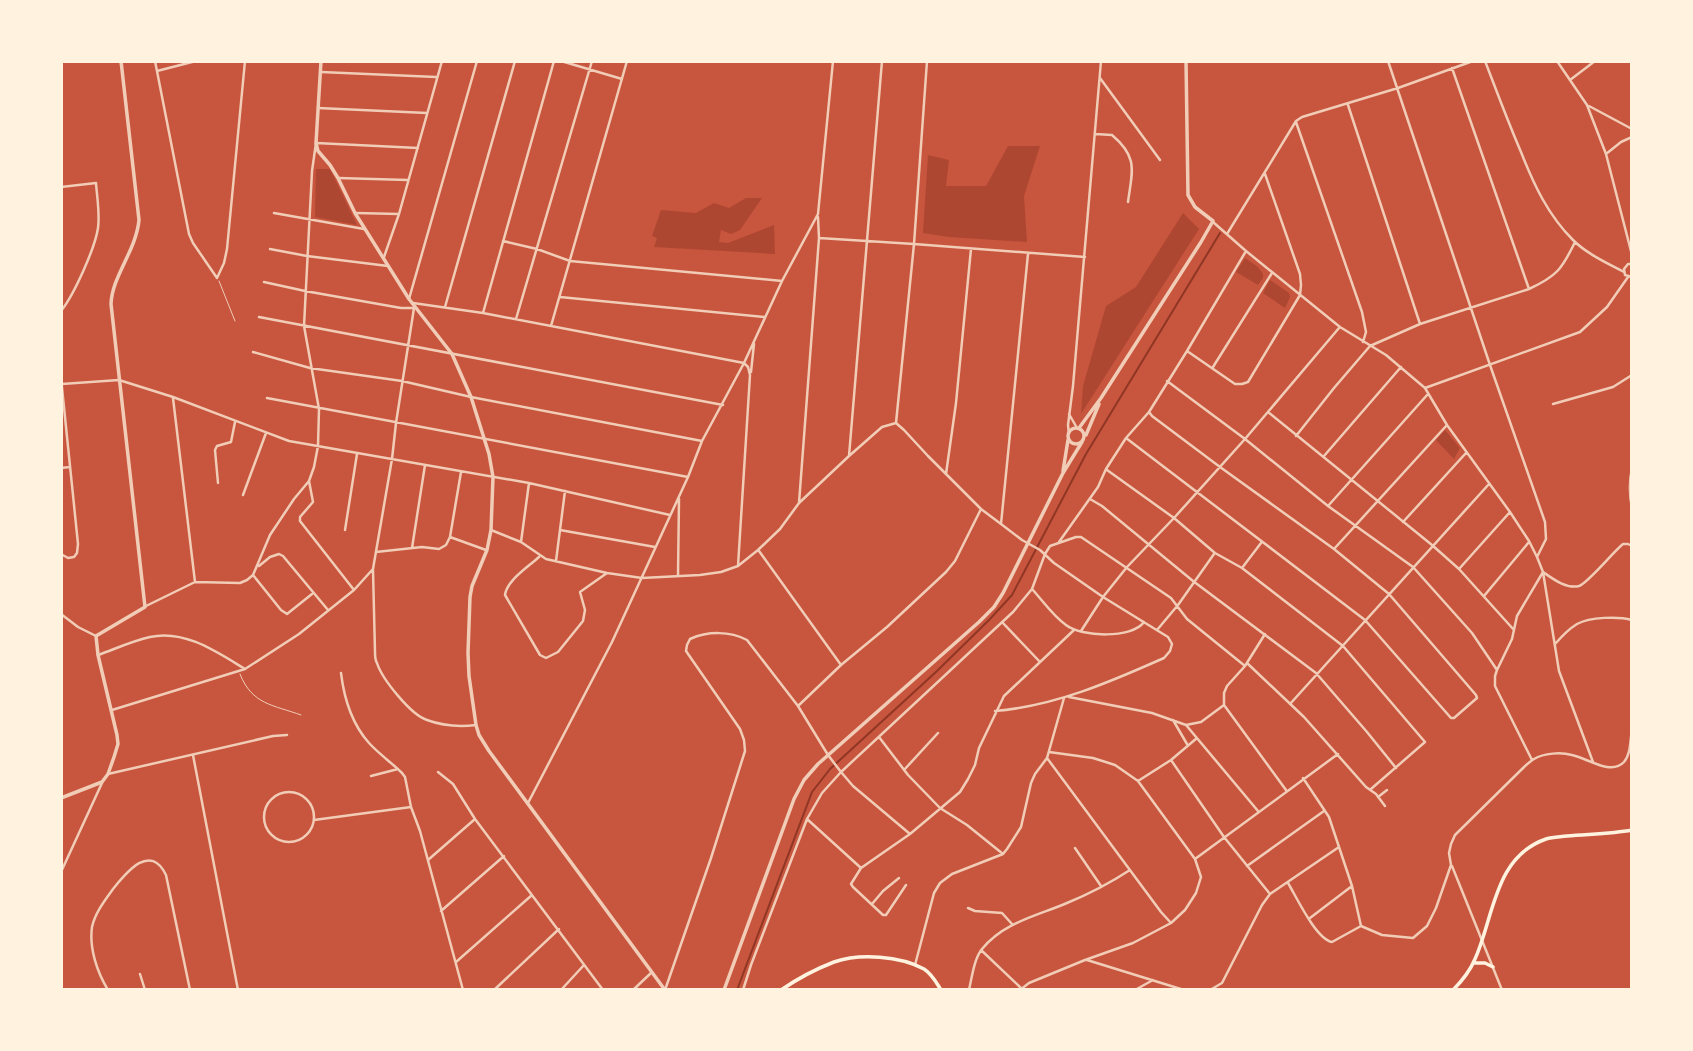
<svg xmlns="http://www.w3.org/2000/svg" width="1693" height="1051" font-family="Mulish,sans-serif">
<rect width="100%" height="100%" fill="#c8553d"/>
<path fill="#ae4732" d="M1008,146H1040L1024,196L1027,242L949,237L923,233L928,155L949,160L946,186H986Z
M316,169H330L357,225L315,217Z
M746,198H762L740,230L731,234L721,230L719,242L728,243L774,225L775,254L654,247L657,238L652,236L661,210L696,213L714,203L729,208Z
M1183,213L1199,229L1081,414L1083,386L1106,306L1136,287Z
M1245,258L1258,267L1263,274V278L1258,285L1236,272Z
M1270,280L1289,293L1290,297L1285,308L1263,293Z
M1445,430L1460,448L1454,459L1436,440Z"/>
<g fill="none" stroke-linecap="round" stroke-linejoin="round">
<path stroke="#8f3625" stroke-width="2" d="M737,990L812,792L830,769L937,671L990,619L1012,595L1086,454L1220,233"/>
<path stroke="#f1ccb7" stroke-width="1" d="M219,281L235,321
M240,674C252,705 274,705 301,715"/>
<path stroke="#f1ccb7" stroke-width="2.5" d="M155,61L189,234L193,243L217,278L224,263L227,249L245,61
M561,61L622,79
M1388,61L1490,365L1545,522L1546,539L1537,557
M1485,61C1497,92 1508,122 1521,152C1534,185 1548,215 1573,240C1587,254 1607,263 1624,272
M1557,61L1587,105L1606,154L1632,255
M1452,68L1529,289
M157,71L196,61
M321,72L436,77
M1100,78L1160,160
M1570,80L1595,61
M1348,105L1420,324
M1589,106L1632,129
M318,108L427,113
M1296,122L1362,312L1366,332L1363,342
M1095,134L1112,135C1139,158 1132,171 1128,202
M1606,154L1621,142L1632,137
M338,178L408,180
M61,187L96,183C97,197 100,214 98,228C95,248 74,295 61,311
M274,213L364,229
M355,213L399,214
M1213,222L1246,251L1340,327L1386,355L1425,388L1447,425L1510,512L1529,541L1537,557L1543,572L1559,671L1593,762
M1227,234L1296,121L1302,117L1398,88L1473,61
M819,238L914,244L1085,257
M503,241L537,249L570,261L782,281
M270,249L307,256L388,266
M384,257L399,214L442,61
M1632,264H1628L1624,269L1625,275L1632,277
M264,282L305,291L401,308H413
M560,297L765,317
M409,299L477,61
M413,303L483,313L744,363L748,367L750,375L738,566
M445,307L515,61
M483,313L554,61
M259,317L723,405
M516,319L592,61
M551,326L627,61
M1187,351L1246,251
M253,352L310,368L402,381L471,397L702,441
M1213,367L1272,273
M751,372L754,344
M61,378L78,544L77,553L74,557L68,558L61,554
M1167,381L1245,439L1328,506L1413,567L1472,633L1497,670
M62,384L119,380L173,397L289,441L529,483L670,515
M1425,388L1580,332L1607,307L1628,277
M173,398L195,582
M267,398L688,477
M1553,404L1613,387L1632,375
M1268,412L1432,545L1459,569L1514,630
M1069,414L1077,428
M896,423L904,430L928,456L981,509L1001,524L1022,540L1040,550L1054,563L1103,597L1168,637L1172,644L1170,651L1164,658C1110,682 1055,706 995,711
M896,423L914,244L927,61
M1069,434L1068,425L1073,386L1101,61
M1296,436L1334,388L1370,346L1420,324L1529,289C1557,276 1562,269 1575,242
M1126,438L1365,620L1451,718H1454L1477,698L1476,695L1389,594L1334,549L1220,467L1152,416L1149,412
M849,456L882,61
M1324,456L1401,367
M61,468L70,467
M1632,468C1629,482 1629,494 1632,508
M1107,470L1174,518L1215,553L1242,568L1343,646L1425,742L1371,789
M946,474L956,403L971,249
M309,481L313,502L300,517V521L354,590
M218,483L215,450L217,446L231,442L235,422
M243,495L266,433
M1090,499L1102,506L1193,581L1316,673L1367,732L1396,768
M799,503L819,238L818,217
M1328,506L1428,394
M1403,522L1466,453
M1001,524L1028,254
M345,530L357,454
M491,530L521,542L546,559L607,573L642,578L700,575L721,572L738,566L758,550L780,529L799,503L849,456L882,427L896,423
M560,530L655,547
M450,537L486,550
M521,542L529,483
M1059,542L1098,487L1106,469L1126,438L1149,412L1187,351L1235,384H1242L1248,382L1300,295L1301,285L1300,274L1265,174
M412,548L425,465
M1334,549L1447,425
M759,551L841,665
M376,552L422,547L439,549L446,545L450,537L461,472
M539,557C528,567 507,580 505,595L540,655L546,658L558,652L583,621L585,610L580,592L607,573
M556,561L565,491
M259,566L270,557L279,554L283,556L328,610
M1242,568L1261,543
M1459,569L1510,512
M373,570L375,652C375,656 375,660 377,663C382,679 411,715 427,720C443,726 459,727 476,725
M253,575L281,610L287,614L312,594
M678,576L679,499
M1032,589C1043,601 1053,616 1066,625C1081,637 1132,639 1144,622
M1484,596L1529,542
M146,606L195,582L240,583L247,580L253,575L270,535L294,499L309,481L314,467L318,446L319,409L304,326L312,171L316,143L418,148
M61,614L78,627L96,636
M1002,622L1040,662
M1157,630L1178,605L1214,554
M1081,631L1103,597L1127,567L1174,518L1245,439L1339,328
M1556,643C1562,636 1569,629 1577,624C1590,617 1618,616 1632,620
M98,655C115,649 132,641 150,637C184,629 217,652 245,669
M1247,663L1304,717L1366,787L1376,794L1385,806
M341,673C344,698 352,724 369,743C379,754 392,763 402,773L405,777L411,807L420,831L463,990
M1069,697L1152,713L1186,725L1201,722L1224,705
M1290,704L1489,484
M1224,705L1286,790
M1224,705V693L1227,686L1245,666L1265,634
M798,706L841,665L887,627L946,572L955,561L981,509
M112,710L245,669L299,634L354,590L373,569L392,459L396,423L414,308
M1173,720L1187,744
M1186,725L1258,811
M879,737L908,775L940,808L967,825L1003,854
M193,755L238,990
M1047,758L1161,912L1171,923
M1171,760L1224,837L1270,894
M1532,760L1495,686V676L1497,670L1512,639L1517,616L1543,572C1553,579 1566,589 1579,586C1588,583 1613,552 1623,544H1628L1632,546
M904,770L938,733
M438,772L453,784L475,819L603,990
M108,774L273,736L287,735
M371,776L398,769
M1303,778L1329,817L1352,886L1361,926L1382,935L1413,938L1427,926L1436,908L1451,865L1449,853L1451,844L1455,835L1521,770C1525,766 1529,762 1534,759C1544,753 1561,752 1572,755C1587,758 1611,776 1624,762C1631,754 1630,740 1632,730
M1138,781L1171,760L1197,738
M264 817a25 25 0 1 1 50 0a25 25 0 1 1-50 0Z
M1378,797L1387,790
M528,803L612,642L688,477L702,441L744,363L782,281L818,214L833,61
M807,819L861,868
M314,820L411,807
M1075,848L1101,886
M1195,859L1338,754
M428,860L475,819
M1247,866L1324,811
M1452,866L1502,990
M61,872L102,783
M1288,883C1297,898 1316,939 1332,942L1361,926
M906,885L886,915H883L853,887L851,884L861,868L910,834L960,792L968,779L975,765L979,748L1004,696L1074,630
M872,904L883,891L899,878
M968,908L975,911L1002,913L1012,924
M441,911L504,856
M1310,918L1352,886
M981,950L1021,988
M1087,960L1184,990
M456,962L532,895
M915,965L934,893L940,883L952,874L1003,854L1007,849L1021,827L1031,783L1035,774L1047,758L1064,698
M140,974L145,990
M108,990C97,972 89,948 92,927C95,913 105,900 113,889C126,873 150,842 166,875L190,990
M494,990L559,929
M561,990L584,965
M633,990L651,973
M665,990L711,858L745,751L744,740L740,729L686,651L687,645L690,639C708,631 730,631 747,640L798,706L828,755L841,772L853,786L910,834
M743,990L751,965L807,819L822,793L841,772L1013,612L1032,589L1045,554L1050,546L1076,537H1081L1171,598L1187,619L1245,666
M969,990C972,977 974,959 982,949C1004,922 1037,916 1067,903C1089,894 1110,883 1130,870
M1020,990L1029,983L1085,960L1133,943L1171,923L1185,910L1196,893L1201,877L1195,859L1138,781L1115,765L1093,758L1049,752
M1135,990L1153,980
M1210,990L1222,983L1262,905L1270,894L1339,847"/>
<path stroke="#f1ccb7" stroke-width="3.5" d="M321,61L316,143L318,151L330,165L338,178L355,213L409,299L452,354L471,397L489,454L493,477L491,530L487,550L472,586L470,597L468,653L469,676L476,725L479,735L489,751L665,990
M1079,428L1101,398L1201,242L1213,221L1195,207L1188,195L1186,61
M1068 436a8 8 0 1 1 16 0a8 8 0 1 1-16 0Z
M1086,435L1099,404
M1063,471L1068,440
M61,798L102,782L108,774L114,757L118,744L117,735L98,655L96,636L145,607L111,304C112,276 136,251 139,220L121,61
M724,990L794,799L804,780L818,764L979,622L994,607L1003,593L1063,473L1082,442"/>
<path stroke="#fff3e0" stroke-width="3.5" d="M1473,963H1485L1493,967
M781,990C797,979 816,969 834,962C860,953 900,956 924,969C932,974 936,982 941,990
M1453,990C1462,981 1470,971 1475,959C1494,917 1494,857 1546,839C1553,837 1560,837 1567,836C1588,834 1611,834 1632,830"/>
</g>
<rect width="1693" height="1051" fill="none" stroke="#fff3e0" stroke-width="126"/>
</svg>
